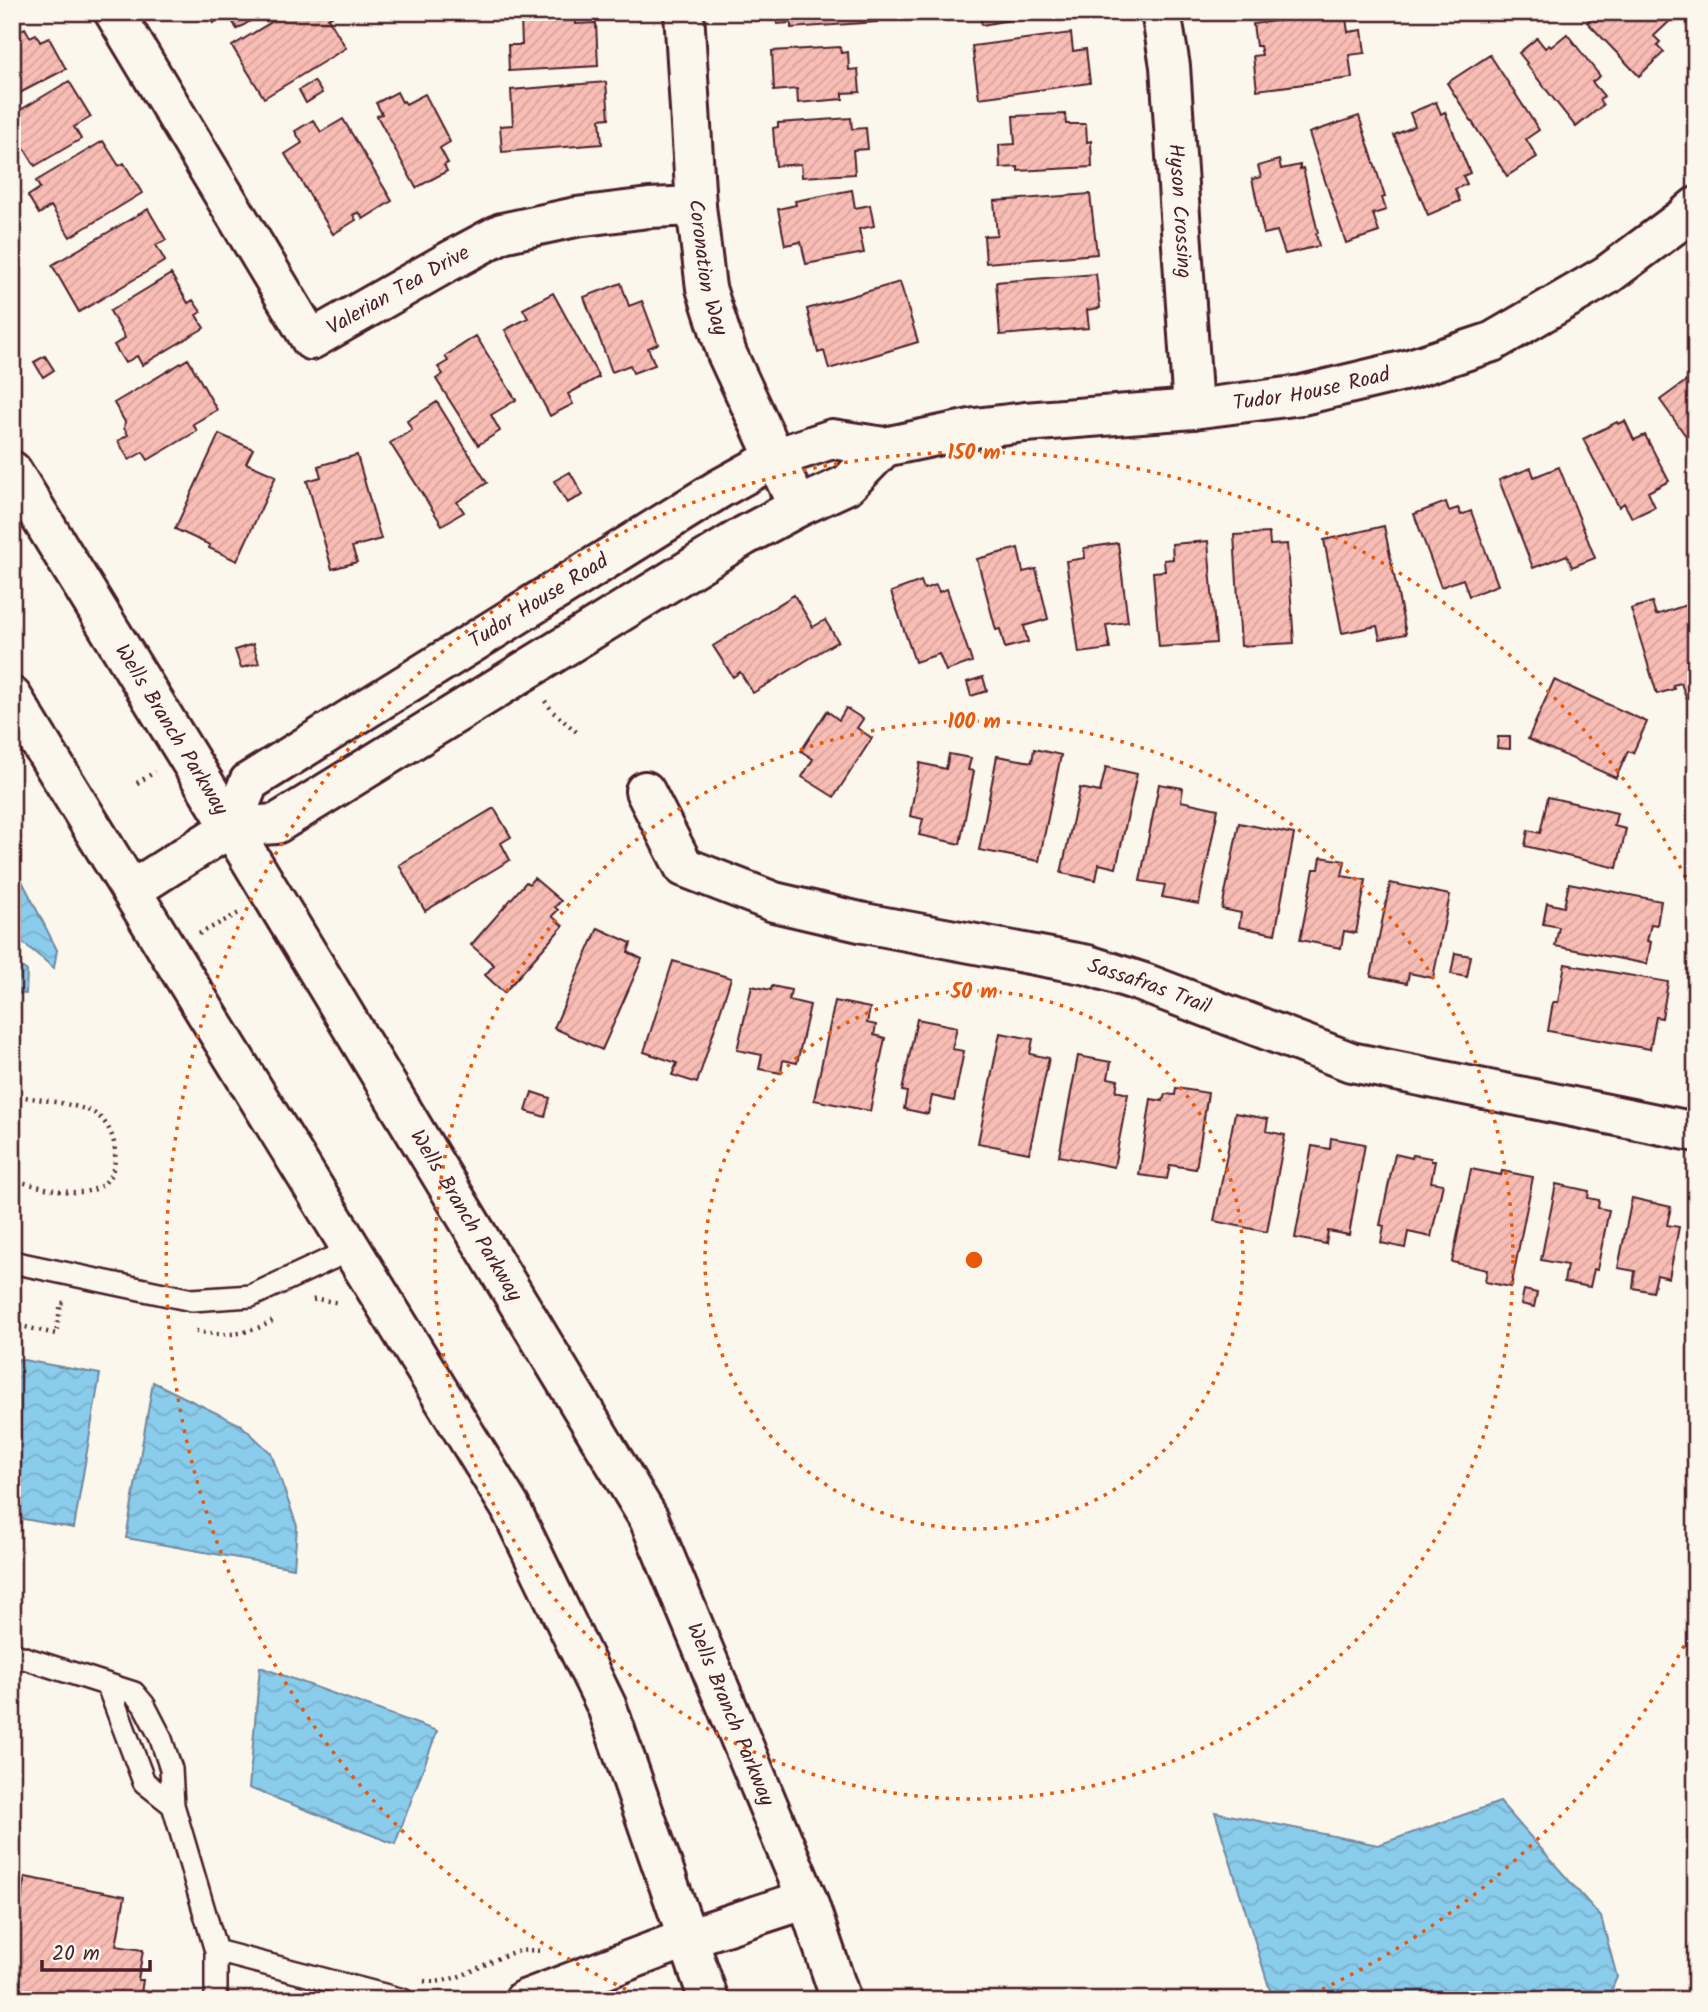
<svg xmlns="http://www.w3.org/2000/svg" width="1708" height="2012" font-family="Kalam,sans-serif">
<defs>
<pattern id="water-waves" width="16" height="10" patternUnits="userSpaceOnUse" patternTransform="scale(1.75)"><rect width="16" height="10" fill="#8acceb"/><path d="M0 5q4-4 8 0t8 0" fill="none" stroke="#79afca"/></pattern>
<pattern id="building-hatch" width="6" height="6" patternUnits="userSpaceOnUse" patternTransform="scale(1.75)"><rect width="6" height="6" fill="#f8bdb4"/><path d="M-1 1l2-2M0 6l6-6M5 7l2-2" fill="none" stroke="#d6a29b"/></pattern>
</defs>
<rect width="100%" height="100%" fill="#fbf7ec"/>
<filter id="ink" filterUnits="userSpaceOnUse"><feTurbulence type="fractalNoise" baseFrequency=".0143" numOctaves="2"/><feDisplacementMap in="SourceGraphic" scale="14" xChannelSelector="R" yChannelSelector="G"/><feConvolveMatrix kernelMatrix="1 2 1 2 8 2 1 2 1" color-interpolation-filters="sRGB"/></filter>
<g filter="url(#ink)">
<path fill="url(#water-waves)" stroke="#70879e" stroke-width="2" d="M12,861L57,950L54,968L12,934Z
M12,960L27,971L26,994L12,993Z
M18,1359L100,1374L74,1528L12,1517V1391Z
M153,1382L241,1425L271,1453L297,1526L294,1568L126,1538Z
M260,1667L437,1731L395,1844L249,1788Z
M1500,1802L1601,1917L1617,1977L1607,2000H1273L1215,1812L1378,1845Z"/>
<path fill="url(#building-hatch)" stroke="#4a1f2b" stroke-width="2" d="M206,12H265L237,29L231,19L228,21L225,15L213,23Z
M288,12H339L328,18L346,48L264,98L232,46Z
M776,12H876L877,22L791,28V23L777,24Z
M979,12H1051L982,25Z
M1345,12L1348,32L1362,30L1365,53L1349,55L1352,78L1257,90L1253,56L1262,55L1260,46H1256L1253,24Z
M1597,12H1666L1672,19L1654,36L1660,42L1657,45L1664,52L1639,76L1587,22Z
M576,16V24L596,23L598,66L509,71L508,45H522L521,19Z
M25,28L30,37L36,34L40,42L49,38L66,69L12,97V35Z
M1071,33L1073,51L1086,49L1090,83L979,98L972,46Z
M1567,34L1600,76L1592,82L1604,96L1599,100L1603,105L1576,127L1526,64L1527,63L1519,53L1537,38L1545,48L1549,45L1551,47Z
M840,47L841,53L848,52L849,70L858,69L860,92L843,93V99L798,103L797,89L774,91L772,51Z
M1490,55L1539,130L1526,139L1537,157L1507,176L1447,83Z
M69,81L91,117L74,127L81,139L35,166L24,148L12,155V115Z
M314,81L322,93L306,103L299,90Z
M606,82L609,118L600,119L602,144L502,152L500,126L513,125L511,90Z
M397,92L402,102L404,101L406,104L425,94L450,142L440,148L448,163L444,165L447,171L416,188L377,116L382,114L376,103Z
M1436,102L1441,114L1445,112L1470,173L1463,176L1467,184L1455,189L1460,201L1428,215L1394,135L1415,126L1410,113Z
M1065,114L1066,124H1086L1087,142L1091,141L1092,167L1018,171V167L1000,168L999,145L1015,144L1013,116Z
M1359,116L1385,197L1382,198L1386,210L1373,214L1379,232L1346,243L1309,133Z
M851,118L852,129L866,128L868,149L853,150L855,174L802,177L801,164L776,166L773,128L778,127V123Z
M343,119L392,201L363,219L359,212L353,215L356,220L333,234L285,154L302,143L295,131L313,120L321,132Z
M103,141L119,166L124,163L142,193L70,237L51,206L39,214L28,196L40,188L36,181Z
M1279,160L1281,169L1300,165V169L1303,168L1318,233L1316,234L1319,246L1285,254L1277,231L1264,234L1252,179L1261,177L1258,166Z
M852,190L855,208L870,205L874,226L859,229L864,253L806,264L801,242L785,245L778,209L796,205L795,201Z
M1090,194L1097,254L986,263L984,236L997,235L994,201Z
M148,209L166,240L156,245L165,261L79,312L52,265Z
M171,274L188,303L193,300L201,312L196,315L204,328L142,365L137,356L125,363L114,345L125,338L110,311Z
M1096,274L1100,308L1087,310L1089,328L1000,335L996,282Z
M900,282L918,342L829,369L824,351L818,353L807,309Z
M621,283L629,306L642,301L658,344L648,348L655,365L633,373L630,365L612,372L584,297Z
M553,293L599,377L568,394L573,404L550,416L505,330L528,318L523,309Z
M476,336L516,400L491,415L500,431L478,445L436,379L443,374L438,367L448,361L445,356Z
M45,356L54,370L43,377L34,362Z
M188,359L217,410L193,424L197,431L148,460L143,452L129,460L118,441L128,435L124,428L125,422L114,403Z
M1696,379V450L1660,400L1686,381L1689,384Z
M437,402L487,483L457,502L464,512L442,525L390,443L412,430L407,421Z
M1625,421L1634,440L1645,435L1669,481L1648,492L1655,507L1632,518L1624,503L1619,507L1583,439L1617,422L1618,424Z
M219,434L253,449L246,463L276,476L237,561L209,548L210,545L175,529Z
M357,455L381,539L352,547L357,562L332,569L307,481L321,477L318,466Z
M1559,467L1595,558L1572,567L1567,555L1533,568L1499,480L1531,468L1534,477Z
M570,472L583,495L567,503L554,481Z
M1446,502L1449,511L1458,508L1461,515L1471,511L1498,585L1469,596L1463,579L1441,587L1414,514Z
M1384,526L1406,634L1380,639L1377,626L1342,633L1324,540Z
M1269,533L1270,545L1287,544L1294,643L1241,646L1234,535Z
M1208,541L1216,643L1159,647L1153,572L1165,571L1164,560L1173,559L1172,544Z
M1118,543L1128,622L1106,625L1110,649L1079,653L1066,561L1085,558L1084,548Z
M1018,548L1023,572L1036,569L1048,619L1024,626L1028,642L1005,648L1000,629L996,630L977,559Z
M921,581L924,589L936,585L939,592L947,589L972,662L946,671L939,654L915,662L891,592Z
M794,595L813,627L825,620L838,641L753,693L740,672L733,677L713,646Z
M1652,602L1656,615L1696,602V695L1686,698L1681,683L1673,685L1674,689L1657,694L1631,609Z
M253,644L259,663L241,668L235,650Z
M983,677L987,691L971,696L967,682Z
M1554,680L1647,722L1633,753L1628,751L1616,778L1528,739Z
M846,708L863,719L857,728L872,738L834,797L802,777L813,759L801,751L827,711L839,720Z
M1498,737H1510V749L1497,748Z
M1034,749L1061,755L1039,861L979,850L997,756L1032,762Z
M949,754L971,758L968,770L974,771L960,844L919,835L923,819L910,816L920,763L946,769Z
M1106,767L1137,774L1116,868L1099,864L1096,880L1061,873L1080,788L1100,792Z
M1159,784L1183,788L1181,801L1218,809L1199,904L1162,897L1165,885L1140,881Z
M1548,797L1617,813L1614,826L1626,829L1617,868L1525,846L1528,830L1540,833Z
M494,808L511,837L501,843L510,860L425,911L399,865Z
M1239,823L1294,834L1275,934L1239,927L1241,913L1222,909Z
M1321,857L1345,861L1342,876L1366,880L1356,933L1344,931L1341,948L1300,940L1314,869H1319Z
M534,878L561,901L555,907L558,910L552,916L563,926L504,993L485,975L494,965L471,945L526,882L529,884Z
M1390,883L1450,895L1433,978L1409,973L1407,983L1371,976Z
M1569,883L1661,901L1657,925L1651,924L1647,941L1651,942L1647,964L1555,946L1559,927L1543,924L1547,903L1564,907Z
M598,928L631,943L628,952L642,959L602,1050L554,1028Z
M1455,953L1471,956L1467,977L1451,974Z
M673,961L731,978L697,1083L672,1075L677,1063L644,1052Z
M1565,964L1668,982L1662,1018L1656,1017L1650,1049L1548,1031L1553,1002H1558Z
M752,986L771,990L772,986L791,990L789,1000L810,1005L797,1063L783,1060L781,1073L759,1069L762,1055L737,1050Z
M835,1001L870,1008L867,1023L876,1025L874,1035L885,1038L870,1111L814,1100Z
M917,1019L957,1027L952,1049L964,1051L954,1101L932,1096L928,1114L904,1109L907,1092L902,1091Z
M1000,1033L1033,1039L1030,1054L1049,1058L1029,1153L978,1143Z
M1078,1056L1111,1062L1108,1078L1118,1080L1116,1091L1128,1094L1114,1167L1059,1156Z
M1176,1088L1208,1093L1196,1169L1170,1165L1167,1179L1139,1175L1151,1099L1163,1101L1165,1094L1175,1095Z
M532,1092L550,1098L545,1117L526,1111Z
M1235,1113L1268,1119L1266,1131L1285,1135L1267,1232L1214,1221Z
M1331,1138L1365,1144L1349,1235L1328,1231L1326,1244L1295,1238L1312,1146L1330,1149Z
M1395,1154L1412,1158L1413,1155L1431,1158V1161H1435L1431,1182L1443,1184L1431,1237L1408,1232L1405,1248L1381,1243L1384,1226L1380,1225Z
M1471,1169L1501,1175L1502,1171L1533,1177L1511,1287L1485,1282L1487,1270L1452,1262Z
M1556,1184L1589,1191L1588,1198L1599,1200L1598,1208L1609,1210L1597,1270L1594,1269L1590,1287L1564,1282L1567,1265L1541,1260Z
M1632,1198L1671,1207L1667,1225L1679,1227L1669,1278L1657,1275L1653,1292L1633,1288L1635,1271L1618,1268Z
M1524,1290L1537,1293L1534,1307L1521,1304Z
M25,1877L125,1896L116,1946L143,1950L138,1980H143L140,2000H12V1918L18,1919Z"/>
<g fill="none" stroke-linecap="round" stroke-linejoin="round">
<g stroke="#4a1f2b" stroke-width="26">
<path id="lane" d="M12,1262L192,1300L251,1296L352,1249
M12,1654L134,1693L144,1705L160,1736L171,1769L173,1805L216,1951V2000
M108,1686L144,1782L173,1805
M216,1951L403,2000"/>
</g>
<g stroke="#4a1f2b" stroke-width="44">
<g id="street">
<path id="s1" d="M114,12L311,340L448,262L502,233L576,217L649,208L696,206"/>
<path id="s2" d="M684,12L696,206L706,288L727,354L798,507"/>
<path id="s3" d="M1161,12L1170,66L1193,409"/>
<path id="s4" d="M645,791L684,867L774,902L864,923L1088,965L1144,983L1351,1062L1696,1132"/>
<path d="M524,2000L688,1938"/>
</g>
</g>
<g stroke="#4a1f2b" stroke-width="44">
<g id="secondary">
<path id="s5" d="M12,471L231,827L649,1519L807,1899L841,2000"/>
<path d="M12,697L510,1507L607,1707L709,2000"/>
<path id="s6" d="M231,827L249,782L719,489L775,458L832,439L884,447L975,428L1025,422L1193,409L1302,395L1407,370L1492,342L1607,275L1682,219L1696,207"/>
<path d="M132,890L231,827L276,824L744,536L798,507L848,484L884,447"/>
<path d="M688,1938L807,1899"/>
</g>
</g>
<path stroke="#4a1f2b" stroke-width="4.5" stroke-dasharray="2 5" stroke-linecap="butt" d="M545,701L553,712L579,734
M137,783L155,772
M199,934L241,912
M12,1095C34,1099 73,1103 92,1112C121,1126 125,1181 92,1190C69,1197 36,1185 12,1180
M313,1300L317,1299L340,1303
M12,1324L56,1334L61,1303H64
M196,1331C224,1337 249,1335 274,1320
M424,1981C455,1986 486,1961 514,1952C524,1950 533,1950 542,1951"/>
<use href="#lane" stroke="#fbf7ec" stroke-width="21"/>
<use href="#street" stroke="#fbf7ec" stroke-width="38"/>
<use href="#secondary" stroke="#fbf7ec" stroke-width="38"/>
</g>
</g>
<g fill="none" stroke="#e8590c" stroke-width="3.5" stroke-dasharray="3.5 7">
<circle cx="974" cy="1260" r="269"/>
<circle cx="974" cy="1260" r="539"/>
<path d="M1694 1627A808 808 0 0 1 1303 1998M645 1998A808 808 0 1 1 1694 893"/>
</g>
<g text-anchor="middle" dominant-baseline="central" stroke-width="6" stroke-linejoin="round" paint-order="stroke">
<g font-size="21" fill="#4a1f2b" stroke="#fbf7ec">
<text stroke="none"><textPath href="#s3" startOffset="200">Hyson Crossing</textPath></text>
<text stroke="none"><textPath href="#s2" startOffset="257">Coronation Way</textPath></text>
<text stroke="none"><textPath href="#s1" startOffset="483">Valerian Tea Drive</textPath></text>
<text stroke="none"><textPath href="#s6" startOffset="1211">Tudor House Road</textPath></text>
<text stroke="none"><textPath href="#s6" startOffset="390">Tudor House Road</textPath></text>
<text stroke="none"><textPath href="#s5" startOffset="304">Wells Branch Parkway</textPath></text>
<text stroke="none"><textPath href="#s4" startOffset="567">Sassafras Trail</textPath></text>
<text stroke="none"><textPath href="#s5" startOffset="872">Wells Branch Parkway</textPath></text>
<text stroke="none"><textPath href="#s5" startOffset="1438">Wells Branch Parkway</textPath></text>
</g>
</g>
<circle cx="974" cy="1260" r="10" fill="#e8590c" stroke="#fbf7ec" stroke-width="3.5"/>
<g font-size="21" text-anchor="middle" font-weight="bold" fill="#e8590c" stroke="#fbf7ec" stroke-width="6" stroke-linejoin="round" paint-order="stroke">
<text x="974" y="459">150 m</text>
<text x="974" y="728">100 m</text>
<text x="974" y="998">50 m</text>
</g>
<rect width="1708" height="2012" fill="none" stroke="#fbf7ec" stroke-width="42"/>
<rect x="21" y="21" width="1666" height="1970" fill="none" stroke="#4a1f2b" stroke-width="2.5" filter="url(#ink)"/>
<path d="M42 1960v10h108v-10" fill="none" stroke="#4a1f2b" stroke-width="3.5"/>
<text x="52" y="1960" font-size="21" fill="#4a1f2b" stroke="#fbf7ec" stroke-width="5" paint-order="stroke">20 m</text>
</svg>
